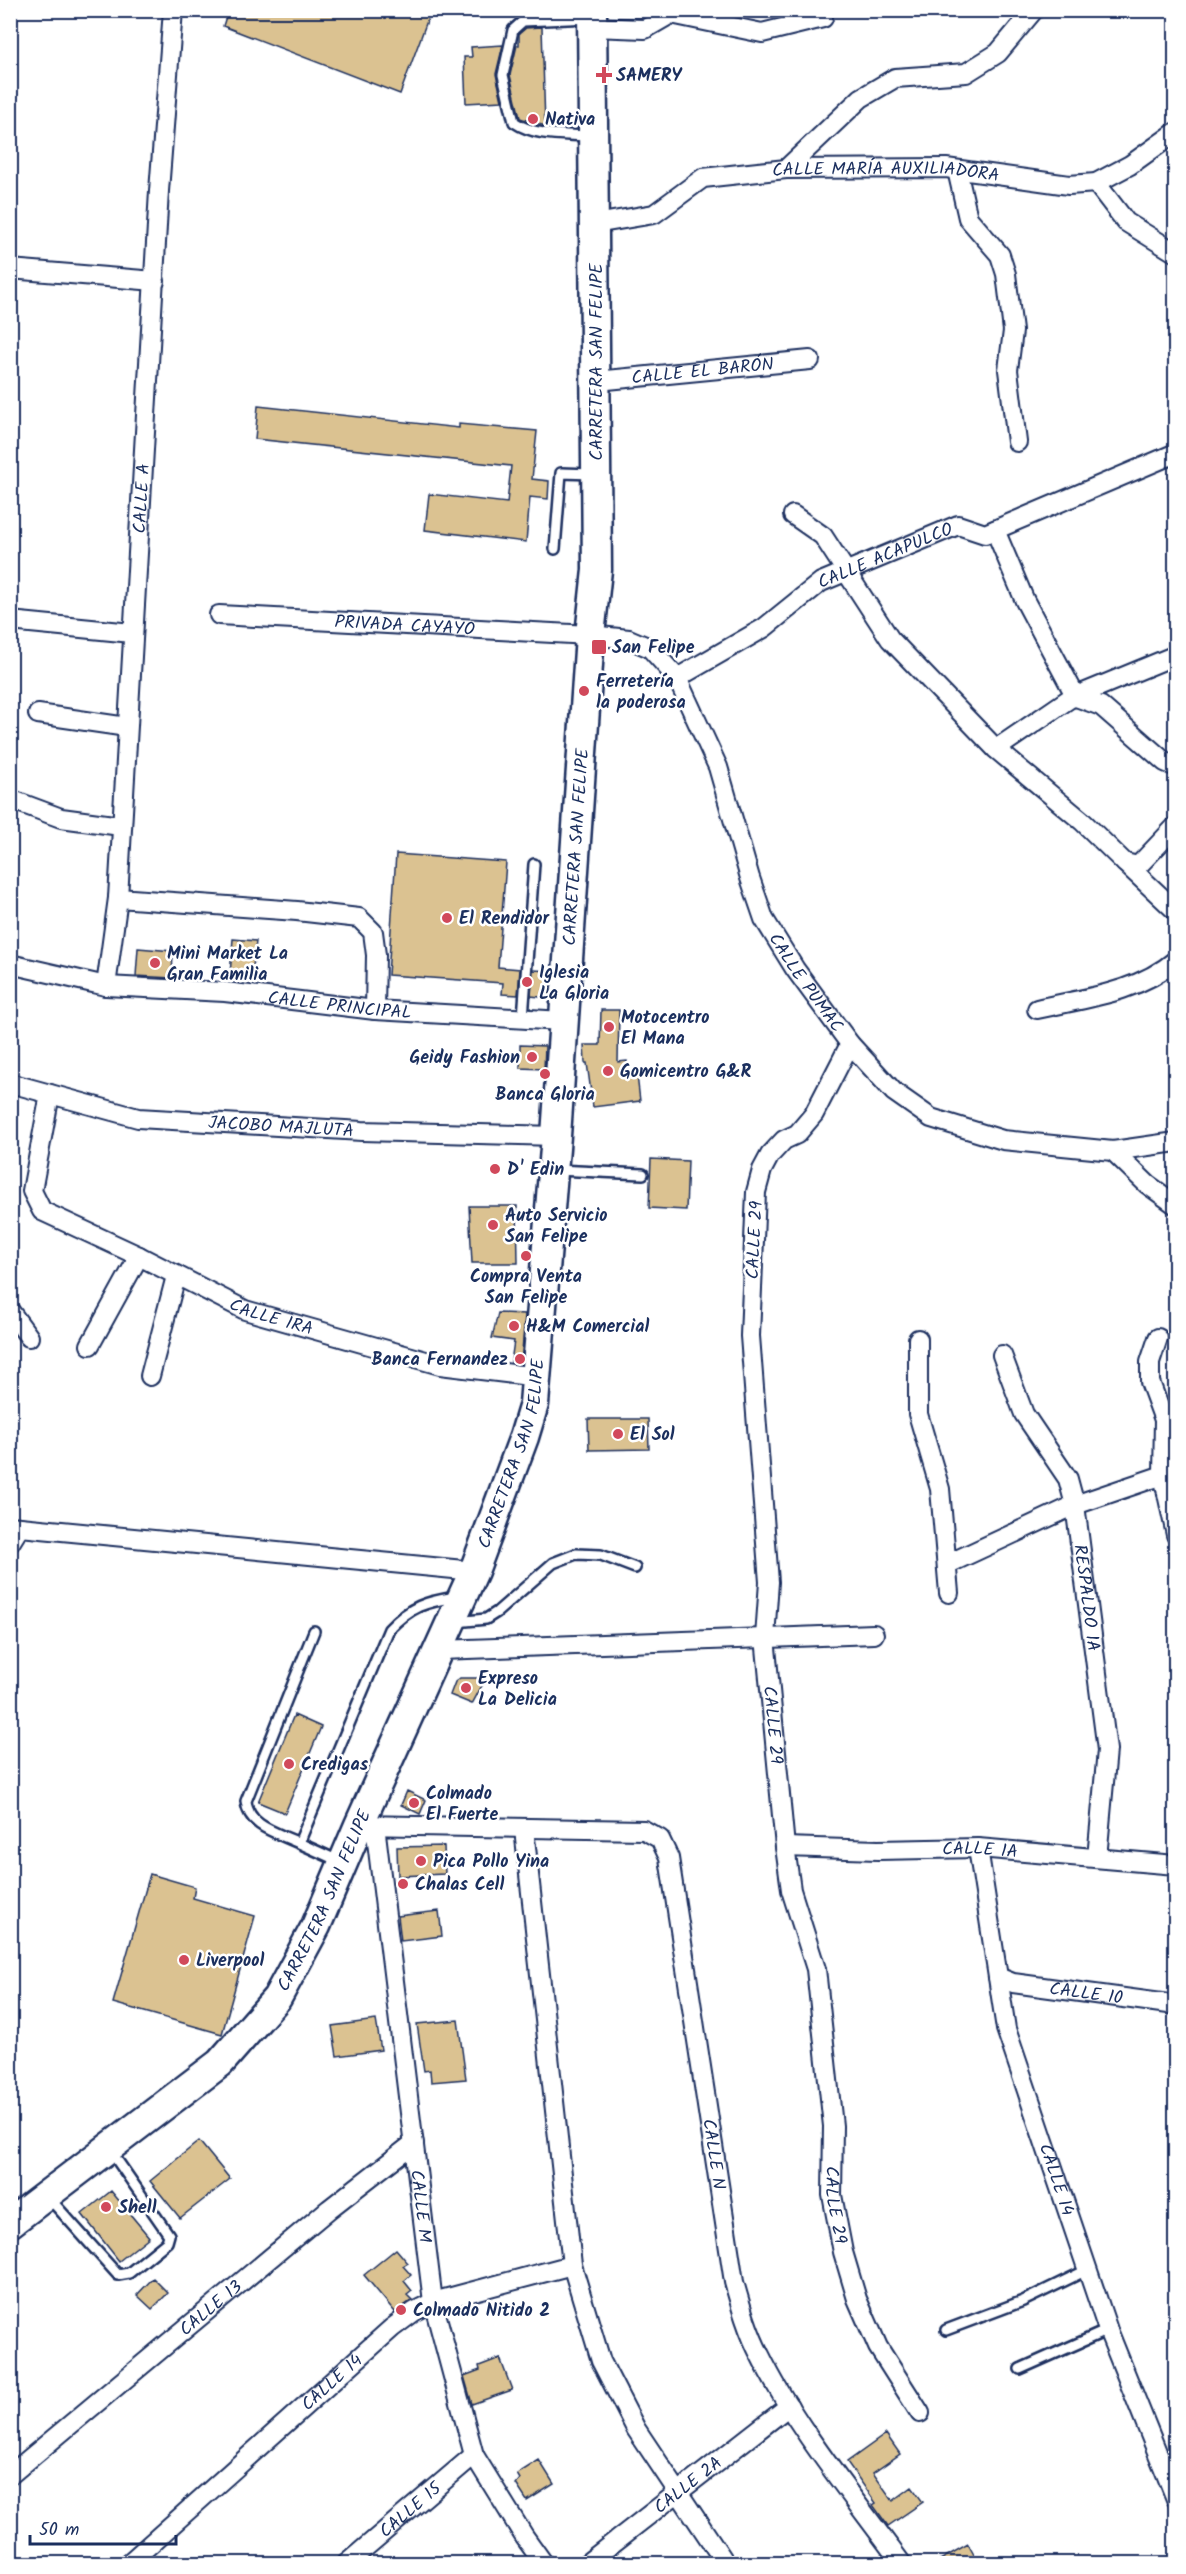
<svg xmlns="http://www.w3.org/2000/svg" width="1186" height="2574" font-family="Kalam,sans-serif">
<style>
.building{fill:#dbc291;stroke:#1b2f5e;stroke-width:1.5}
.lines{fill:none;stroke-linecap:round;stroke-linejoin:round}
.service-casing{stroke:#1b2f5e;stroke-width:14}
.minor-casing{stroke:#1b2f5e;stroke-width:22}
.primary-casing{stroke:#1b2f5e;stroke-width:33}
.service{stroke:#fff;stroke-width:9}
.minor{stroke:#fff;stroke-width:18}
.primary{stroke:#fff;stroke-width:28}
.poi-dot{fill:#d1495b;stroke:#fff;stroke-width:2}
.labels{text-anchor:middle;stroke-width:5;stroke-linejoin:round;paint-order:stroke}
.poi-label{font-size:18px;font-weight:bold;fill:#1b2f5e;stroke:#fff;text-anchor:start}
.street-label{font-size:18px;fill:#1b2f5e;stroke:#fff}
</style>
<rect width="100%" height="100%" fill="#fff"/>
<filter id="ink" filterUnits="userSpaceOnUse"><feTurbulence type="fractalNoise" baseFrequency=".0167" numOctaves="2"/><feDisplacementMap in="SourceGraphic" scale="12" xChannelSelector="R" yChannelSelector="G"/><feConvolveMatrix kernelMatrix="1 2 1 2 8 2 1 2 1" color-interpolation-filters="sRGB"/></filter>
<g filter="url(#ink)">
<path class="building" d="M 228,10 L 431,10 L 400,94 L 223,26 Z
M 542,27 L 545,126 L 520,118 L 510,75 L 517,45 L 519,45 L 519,34 L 526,28 Z
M 503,45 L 496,74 L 502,101 L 466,103 L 464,57 L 472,57 L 471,47 Z
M 258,406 L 459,428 L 459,424 L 537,431 L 532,479 L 549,481 L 548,499 L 530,497 L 526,542 L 425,530 L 429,494 L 507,503 L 511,466 L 255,439 Z
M 396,854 L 506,862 L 498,967 L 520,969 L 518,995 L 502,994 L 503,983 L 388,975 Z
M 233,939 L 256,941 L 252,976 L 230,974 Z
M 138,948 L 173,951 L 172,978 L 136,976 Z
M 533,970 L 551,971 L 549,998 L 531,996 Z
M 601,1010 L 619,1010 L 618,1062 L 627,1061 L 628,1076 L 637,1075 L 640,1101 L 593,1107 L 587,1063 L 585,1063 L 584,1045 L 600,1045 Z
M 520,1045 L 545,1046 L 544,1069 L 520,1068 Z
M 651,1159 L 688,1161 L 686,1210 L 649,1208 Z
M 469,1206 L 517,1206 L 518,1263 L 472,1263 Z
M 498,1313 L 525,1314 L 521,1364 L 511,1362 L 514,1341 L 492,1338 Z
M 588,1419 L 648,1419 L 649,1449 L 589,1450 Z
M 460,1678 L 486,1678 L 472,1704 L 450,1695 L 455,1682 Z
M 294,1715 L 321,1727 L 285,1813 L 258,1802 Z
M 407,1791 L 426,1800 L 420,1814 L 401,1805 Z
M 444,1846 L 445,1874 L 398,1876 L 397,1847 Z
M 150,1874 L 195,1887 L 193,1898 L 255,1916 L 222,2034 L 113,2003 Z
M 439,1911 L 442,1936 L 401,1941 L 398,1916 Z
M 376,2020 L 381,2050 L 337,2056 L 332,2026 Z
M 458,2020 L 466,2079 L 431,2082 L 430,2070 L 424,2071 L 417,2024 Z
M 199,2141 L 230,2179 L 180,2218 L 150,2181 Z
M 111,2191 L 149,2237 L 119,2261 L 82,2214 Z
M 396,2249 L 408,2263 L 403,2266 L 411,2275 L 404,2281 L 412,2291 L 407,2295 L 412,2300 L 395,2312 L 364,2275 Z
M 153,2278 L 168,2293 L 152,2309 L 137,2295 Z
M 500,2358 L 512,2390 L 472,2404 L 464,2376 L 480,2370 L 479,2366 Z
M 886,2434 L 900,2454 L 873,2473 L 893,2501 L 912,2487 L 923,2502 L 888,2526 L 873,2505 L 876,2503 L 847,2462 Z
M 539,2460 L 554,2484 L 527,2501 L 516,2484 L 520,2479 L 517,2474 Z
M 968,2544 L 979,2564 L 933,2564 Z"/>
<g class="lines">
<defs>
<path id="service" d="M 589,136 C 564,134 536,137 514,122 L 503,75 L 513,30 L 523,21 L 590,18
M 555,549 L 561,473 L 593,474
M 523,1018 L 534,864
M 556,1170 L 643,1174
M 456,1622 L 486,1619 L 497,1612 L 553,1563 L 576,1554 L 601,1555 L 635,1568
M 299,1843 C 278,1833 248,1827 246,1801 L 314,1631
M 341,1862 L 299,1843 L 389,1629 C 411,1606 425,1602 456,1597
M 49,2198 L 118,2275 L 129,2273 L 167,2242 L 169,2235 L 110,2150
M 946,2330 L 1023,2301 L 1087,2270
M 1020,2369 L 1108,2330"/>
<g id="minor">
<path d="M 592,27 L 645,29 L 671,14 L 762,33 L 823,18"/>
<path d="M 786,169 L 861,98 L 895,78 L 966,73 L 998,53 L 1034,10"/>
<path d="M 957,170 L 968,218 L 1000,255 L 1006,274 L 1013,331 L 1008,370 L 1017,442"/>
<path d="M 1096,183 L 1126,222 L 1176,253"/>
<path id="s1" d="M 595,224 L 654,214 L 703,178 L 786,169 L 946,168 L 1069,185 L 1096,183 L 1130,165 L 1176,132"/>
<path d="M 10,269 L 155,281"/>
<path id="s2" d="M 597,381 L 810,360"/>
<path d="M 793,515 L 823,536 L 890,639 L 996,749 L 1069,699 L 1176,655"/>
<path d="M 995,530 L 1025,601 L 1076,697 L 1101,706 L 1165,762 L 1176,767"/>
<path id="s3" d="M 219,615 L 590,635 L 629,639 L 650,648 L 677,678 L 718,767 L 750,878 L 764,919 L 795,969 L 850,1044 L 894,1092 L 931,1118 L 1003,1140 L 1113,1151 L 1176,1142"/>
<path d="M 10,621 L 132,633"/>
<path id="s4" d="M 677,678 L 764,628 L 821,582 L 958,525 L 985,534 L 1176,453"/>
<path d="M 38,714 L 127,727"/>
<path d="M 996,749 L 1082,821 L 1125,863 L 1138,866 L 1176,826"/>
<path d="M 10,799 L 61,818 L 121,826"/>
<path d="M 1125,863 L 1176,911"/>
<path d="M 118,898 L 297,911 L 359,918 L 373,932 L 376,955 L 375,1010"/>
<path id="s5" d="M 10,964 L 106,986 L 225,992 L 375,1010 L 563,1021"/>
<path id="s6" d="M 106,986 L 118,898 L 159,191 L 173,10"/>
<path d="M 1037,1009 C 1085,998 1137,993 1176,960"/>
<path id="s7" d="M 850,1044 L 814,1114 L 797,1134 L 784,1140 L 770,1155 L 762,1170 L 756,1192 L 750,1336 L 769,1582 L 765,1637 L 785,1847 L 791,1890 L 816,1969 L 833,2126 L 832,2195 L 843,2252 L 857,2299 L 878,2347 L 920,2413"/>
<path id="s8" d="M 10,1083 L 138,1118 L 362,1131 L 556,1136"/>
<path id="s9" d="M 50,1094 L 32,1191 L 42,1211 L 139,1256 L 245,1310 L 440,1365 L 537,1377"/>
<path d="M 1113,1151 L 1147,1184 L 1176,1205"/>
<path d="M 10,1311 L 29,1337"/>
<path d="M 1158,1338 L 1150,1362 L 1150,1382 L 1164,1420 L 1163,1475 L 1176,1535"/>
<path d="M 918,1339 L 918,1414 L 940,1489 L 949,1593"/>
<path d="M 90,1345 L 139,1256"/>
<path id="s10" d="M 1002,1355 L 1024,1414 L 1068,1479 L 1075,1505 L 1107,1750 L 1097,1858"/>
<path d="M 150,1376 L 176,1276"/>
<path d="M 10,1526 L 474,1571"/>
<path d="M 10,1543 L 20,1527"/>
<path d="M 948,1564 L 1075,1505 L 1163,1475"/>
<path d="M 440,1650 L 874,1634"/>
<path id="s11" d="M 359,1825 L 644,1830 L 660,1839 L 669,1858 L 734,2282 C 741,2307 748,2332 760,2355 C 795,2427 855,2499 902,2564"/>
<path id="s12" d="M 375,1825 L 433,2302 L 474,2455 L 524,2536 L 544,2564"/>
<path d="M 524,1829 L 572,2265 L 601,2361 L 636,2429 L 726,2564"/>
<path id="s13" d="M 785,1847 L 878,1850 L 978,1848 L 1176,1865"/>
<path id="s14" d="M 978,1848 L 1006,2029 L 1108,2330 L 1176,2499"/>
<path id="s15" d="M 998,1977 L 1013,1983 L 1176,2005"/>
<path id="s16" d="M 10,2475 L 329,2209 L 414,2143"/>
<path id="s17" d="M 128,2564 L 392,2328 L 415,2311 L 433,2302 L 572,2265"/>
<path id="s18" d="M 346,2564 L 474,2455"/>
<path id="s19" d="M 586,2564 L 789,2406"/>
</g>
<g id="primary">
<path id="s20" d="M 10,2223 L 220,2063 L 277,1998 L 316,1926 L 359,1825 L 474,1571 L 524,1437 L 534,1404 L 556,1136 L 590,635 L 597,570 L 592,10"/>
</g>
</defs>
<use href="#service" class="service-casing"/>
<use href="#minor" class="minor-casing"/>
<use href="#primary" class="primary-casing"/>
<use href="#service" class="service"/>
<use href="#minor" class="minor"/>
<use href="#primary" class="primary"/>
</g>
</g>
<g class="poi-dot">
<path d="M601 66h6v6h6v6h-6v6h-6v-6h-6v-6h6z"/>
<circle cx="533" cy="119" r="6"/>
<rect x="591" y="639" width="16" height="16" rx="3"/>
<circle cx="584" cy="691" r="6"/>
<circle cx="447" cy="918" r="6"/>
<circle cx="155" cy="963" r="6"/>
<circle cx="527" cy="982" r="6"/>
<circle cx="609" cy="1027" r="6"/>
<circle cx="532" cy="1057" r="6"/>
<circle cx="608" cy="1071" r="6"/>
<circle cx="545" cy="1074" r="6"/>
<circle cx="495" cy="1169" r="6"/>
<circle cx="493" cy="1225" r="6"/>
<circle cx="526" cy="1256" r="6"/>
<circle cx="514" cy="1326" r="6"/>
<circle cx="520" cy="1359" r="6"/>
<circle cx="618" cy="1434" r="6"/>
<circle cx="466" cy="1688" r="6"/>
<circle cx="289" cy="1764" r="6"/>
<circle cx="414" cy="1803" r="6"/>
<circle cx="421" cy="1861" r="6"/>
<circle cx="403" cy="1884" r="6"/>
<circle cx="184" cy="1960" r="6"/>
<circle cx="106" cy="2207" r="6"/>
<circle cx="401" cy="2310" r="6"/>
</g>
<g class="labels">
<g class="poi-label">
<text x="616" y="81">SAMERY</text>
<text x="545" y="125">Nativa</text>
<text x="612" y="653">San Felipe</text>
<text x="596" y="687">Ferretería<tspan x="596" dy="21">la poderosa</tspan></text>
<text x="459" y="924">El Rendidor</text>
<text x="167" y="959">Mini Market La<tspan x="167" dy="21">Gran Familia</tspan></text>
<text x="539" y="978">Iglesia<tspan x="539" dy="21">La Gloria</tspan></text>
<text x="621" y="1023">Motocentro<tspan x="621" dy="21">El Mana</tspan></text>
<text x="520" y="1063" text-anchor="end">Geidy Fashion</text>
<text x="620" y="1077">Gomicentro G&amp;R</text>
<text x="545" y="1100" text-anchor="middle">Banca Gloria</text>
<text x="507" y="1175">D' Edin</text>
<text x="505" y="1221">Auto Servicio<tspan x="505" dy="21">San Felipe</tspan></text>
<text x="526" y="1282" text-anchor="middle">Compra Venta<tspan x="526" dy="21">San Felipe</tspan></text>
<text x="526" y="1332">H&amp;M Comercial</text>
<text x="508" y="1365" text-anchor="end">Banca Fernandez</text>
<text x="630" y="1440">El Sol</text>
<text x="478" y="1684">Expreso<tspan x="478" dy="21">La Delicia</tspan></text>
<text x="301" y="1770">Credigas</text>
<text x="426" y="1799">Colmado<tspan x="426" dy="21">El Fuerte</tspan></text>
<text x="433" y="1867">Pica Pollo Yina</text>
<text x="415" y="1890">Chalas Cell</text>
<text x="196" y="1966">Liverpool</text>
<text x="118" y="2213">Shell</text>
<text x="413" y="2316">Colmado Nitido 2</text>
</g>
<g class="street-label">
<text dy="6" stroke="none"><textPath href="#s1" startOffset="304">CALLE MARÍA AUXILIADORA</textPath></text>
<text transform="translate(596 362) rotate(-90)" y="6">CARRETERA SAN FELIPE</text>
<text dy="6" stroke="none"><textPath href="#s2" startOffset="106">CALLE EL BARÓN</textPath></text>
<text dy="6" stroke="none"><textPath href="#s6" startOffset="489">CALLE A</textPath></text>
<text dy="6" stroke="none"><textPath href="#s4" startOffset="243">CALLE ACAPULCO</textPath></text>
<text dy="6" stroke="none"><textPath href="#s3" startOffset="186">PRIVADA CAYAYO</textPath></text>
<text dy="6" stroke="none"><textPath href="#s20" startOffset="1557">CARRETERA SAN FELIPE</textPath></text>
<text dy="6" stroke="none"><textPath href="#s3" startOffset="807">CALLE PUMAC</textPath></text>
<text dy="6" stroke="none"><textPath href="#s5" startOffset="333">CALLE PRINCIPAL</textPath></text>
<text dy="6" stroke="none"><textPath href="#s8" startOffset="276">JACOBO MAJLUTA</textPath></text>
<text transform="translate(754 1240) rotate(-87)" y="6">CALLE 29</text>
<text dy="6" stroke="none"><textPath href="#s9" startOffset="374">CALLE 1RA</textPath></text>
<text dy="6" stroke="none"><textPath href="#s20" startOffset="945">CARRETERA SAN FELIPE</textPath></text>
<text dy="6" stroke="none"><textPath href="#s10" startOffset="262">RESPALDO 1A</textPath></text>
<text dy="6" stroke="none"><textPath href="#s7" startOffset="714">CALLE 29</textPath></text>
<text dy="6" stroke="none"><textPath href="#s13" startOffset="195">CALLE 1A</textPath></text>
<text dy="6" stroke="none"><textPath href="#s20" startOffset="459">CARRETERA SAN FELIPE</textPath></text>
<text dy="6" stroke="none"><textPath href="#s15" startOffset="90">CALLE 10</textPath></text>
<text dy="6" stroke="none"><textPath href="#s11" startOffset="624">CALLE N</textPath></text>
<text dy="6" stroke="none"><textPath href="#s14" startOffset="342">CALLE 14</textPath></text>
<text dy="6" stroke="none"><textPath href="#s7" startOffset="1200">CALLE 29</textPath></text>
<text dy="6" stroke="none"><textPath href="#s12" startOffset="384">CALLE M</textPath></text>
<text dy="6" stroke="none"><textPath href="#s16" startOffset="261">CALLE 13</textPath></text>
<text dy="6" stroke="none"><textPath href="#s17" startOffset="273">CALLE 14</textPath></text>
<text dy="6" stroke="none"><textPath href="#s19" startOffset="129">CALLE 2A</textPath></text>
<text dy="6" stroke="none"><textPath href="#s18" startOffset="84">CALLE 15</textPath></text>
</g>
</g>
<rect width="1186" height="2574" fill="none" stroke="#fff" stroke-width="36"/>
<rect x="18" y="18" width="1150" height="2538" fill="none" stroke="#1b2f5e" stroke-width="2" filter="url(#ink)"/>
<path d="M30 2535v9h146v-9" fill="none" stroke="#1b2f5e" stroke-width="3"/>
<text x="39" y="2535" font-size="18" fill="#1b2f5e" stroke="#ffffff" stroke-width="4.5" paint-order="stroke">50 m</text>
</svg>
